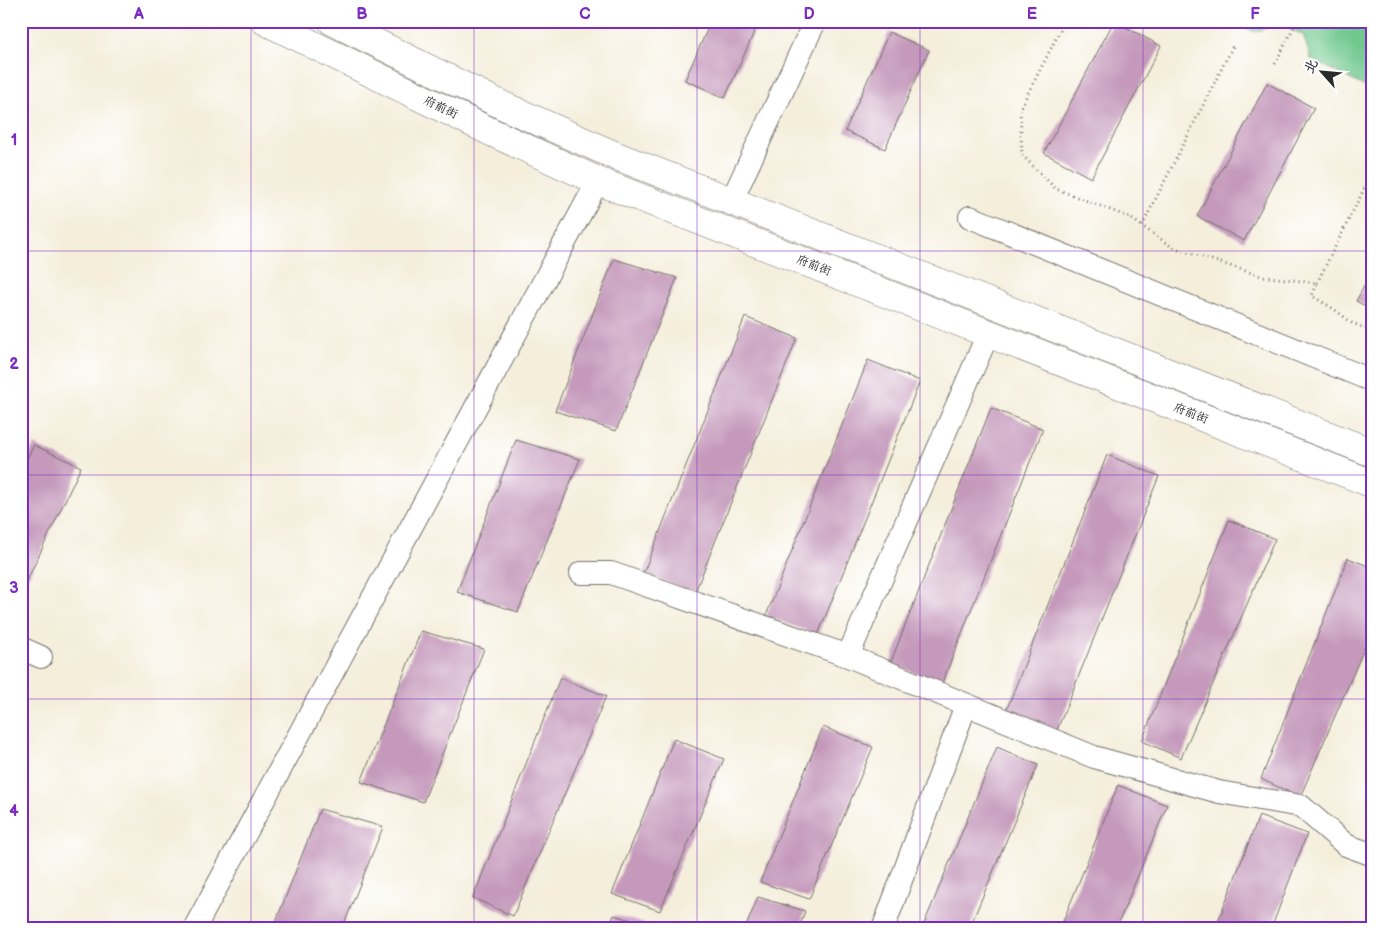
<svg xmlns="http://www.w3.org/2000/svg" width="1394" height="950" font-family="'Balsamiq Sans','LXGW WenKai TC',sans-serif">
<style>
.green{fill:#6fc88e;stroke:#4d7a5c}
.building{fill:#c599bb}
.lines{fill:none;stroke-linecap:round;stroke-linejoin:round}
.street-casing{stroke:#716f69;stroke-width:24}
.secondary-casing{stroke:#716f69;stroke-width:29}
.path{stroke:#716f69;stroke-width:3;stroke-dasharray:1 4;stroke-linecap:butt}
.street{stroke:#fff;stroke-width:22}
.secondary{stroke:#fff;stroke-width:28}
.grid{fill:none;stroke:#7b2cbf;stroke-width:1;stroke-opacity:0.55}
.labels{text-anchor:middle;stroke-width:4;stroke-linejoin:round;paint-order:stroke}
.street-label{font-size:12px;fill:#2b2b2b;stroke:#fff}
.neatline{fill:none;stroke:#7b2cbf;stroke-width:2}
.grid-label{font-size:16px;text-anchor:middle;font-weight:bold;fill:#7b2cbf}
</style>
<rect width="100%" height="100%" fill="#fff"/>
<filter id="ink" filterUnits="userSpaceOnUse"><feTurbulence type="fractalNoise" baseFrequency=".02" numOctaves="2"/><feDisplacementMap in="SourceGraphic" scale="10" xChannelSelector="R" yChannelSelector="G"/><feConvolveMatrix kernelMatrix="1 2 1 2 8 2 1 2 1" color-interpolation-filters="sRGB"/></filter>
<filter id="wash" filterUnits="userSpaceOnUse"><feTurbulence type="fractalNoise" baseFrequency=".0096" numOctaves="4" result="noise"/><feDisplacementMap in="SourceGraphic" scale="20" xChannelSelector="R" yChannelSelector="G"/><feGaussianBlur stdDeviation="1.12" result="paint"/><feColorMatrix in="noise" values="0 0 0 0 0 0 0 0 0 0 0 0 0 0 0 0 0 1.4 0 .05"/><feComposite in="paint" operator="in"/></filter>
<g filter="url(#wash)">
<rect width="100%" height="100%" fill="#f4eedb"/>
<path class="green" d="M 1233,21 L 1373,21 L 1373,91 L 1311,59 L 1303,35 L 1281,24 L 1254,32 Z"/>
<g id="blocks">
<path class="building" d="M 711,21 L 759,21 L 725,98 L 685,80 Z
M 1114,21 L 1161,46 L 1091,178 L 1044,153 Z
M 889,32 L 929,50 L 885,149 L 845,131 Z
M 1267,83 L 1314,108 L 1244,241 L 1197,216 Z
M 614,259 L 677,278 L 616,431 L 555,411 Z
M 1373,270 L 1373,310 L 1356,301 Z
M 745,317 L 797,338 L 695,592 L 643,574 Z
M 868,360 L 920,381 L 818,635 L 766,616 Z
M 991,408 L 1043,429 L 942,683 L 890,664 Z
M 516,440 L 580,459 L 518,612 L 457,592 Z
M 34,445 L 81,467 L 21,593 L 21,470 Z
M 1107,455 L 1159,476 L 1057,730 L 1006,711 Z
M 1229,520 L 1275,539 L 1181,758 L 1142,741 Z
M 1348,558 L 1373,568 L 1373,628 L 1300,797 L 1261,779 Z
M 421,631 L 484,649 L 423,802 L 361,782 Z
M 560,678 L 606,696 L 513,916 L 473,898 Z
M 823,727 L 873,747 L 809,899 L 760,882 Z
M 674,739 L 724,759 L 660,911 L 612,894 Z
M 997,747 L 1038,765 L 969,929 L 922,929 Z
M 1118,785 L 1167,805 L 1116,929 L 1060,929 Z
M 320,809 L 383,827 L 342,929 L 273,929 Z
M 1259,816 L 1307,834 L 1271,929 L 1215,929 Z
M 758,897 L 805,911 L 799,929 L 745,929 Z
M 614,915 L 659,928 L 659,929 L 608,929 Z"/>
</g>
</g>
<g filter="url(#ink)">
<use href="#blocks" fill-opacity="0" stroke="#716f69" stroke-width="1"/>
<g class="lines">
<defs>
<path id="street" d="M 731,202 L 815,21
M 970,217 L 1373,381
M 581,573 L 611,573 L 848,656 L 988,334
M 21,648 L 41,657
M 848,656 L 1094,757 L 1219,792 L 1301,806 L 1346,845 L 1373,855
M 194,929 L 598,181
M 883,929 L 966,705"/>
<path id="secondary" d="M 265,21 L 491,132 L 598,181 L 1373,484
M 332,21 L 504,106 L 614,155 L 1373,453"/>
</defs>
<use href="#street" class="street-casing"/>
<use href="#secondary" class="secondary-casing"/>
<path class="path" d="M 1065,21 L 1020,109 L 1022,155 L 1056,189 L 1129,217 L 1172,247 L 1261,276 L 1317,283 L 1312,296 L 1334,309 L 1352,323 L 1373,331
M 1275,64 L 1297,21
M 1142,226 L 1234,44
M 1317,283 L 1373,171"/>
<use href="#street" class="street"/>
<use href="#secondary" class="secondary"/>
</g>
</g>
<path class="grid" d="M 251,21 L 251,929M 474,21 L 474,929M 697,21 L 697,929M 920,21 L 920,929M 1143,21 L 1143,929M 21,251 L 1373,251M 21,475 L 1373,475M 21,699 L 1373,699"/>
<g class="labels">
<g class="street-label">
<text transform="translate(441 107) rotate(26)" y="4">府前街</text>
<text transform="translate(814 265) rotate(21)" y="4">府前街</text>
<text transform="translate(1191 413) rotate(21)" y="4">府前街</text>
</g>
</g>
<rect width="1394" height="950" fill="none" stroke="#fff" stroke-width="55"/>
<g transform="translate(1322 72) rotate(297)" stroke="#ffffff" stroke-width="4" paint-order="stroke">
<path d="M0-4L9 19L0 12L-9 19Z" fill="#2b2b2b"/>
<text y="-8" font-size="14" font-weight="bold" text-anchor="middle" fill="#2b2b2b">北</text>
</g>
<rect x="28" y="28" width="1338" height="894" class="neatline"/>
<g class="grid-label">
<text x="139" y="19">A</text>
<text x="362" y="19">B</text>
<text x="585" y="19">C</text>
<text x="809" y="19">D</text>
<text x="1032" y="19">E</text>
<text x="1255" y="19">F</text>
<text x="14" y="145">1</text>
<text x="14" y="369">2</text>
<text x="14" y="593">3</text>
<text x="14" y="816">4</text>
</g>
</svg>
